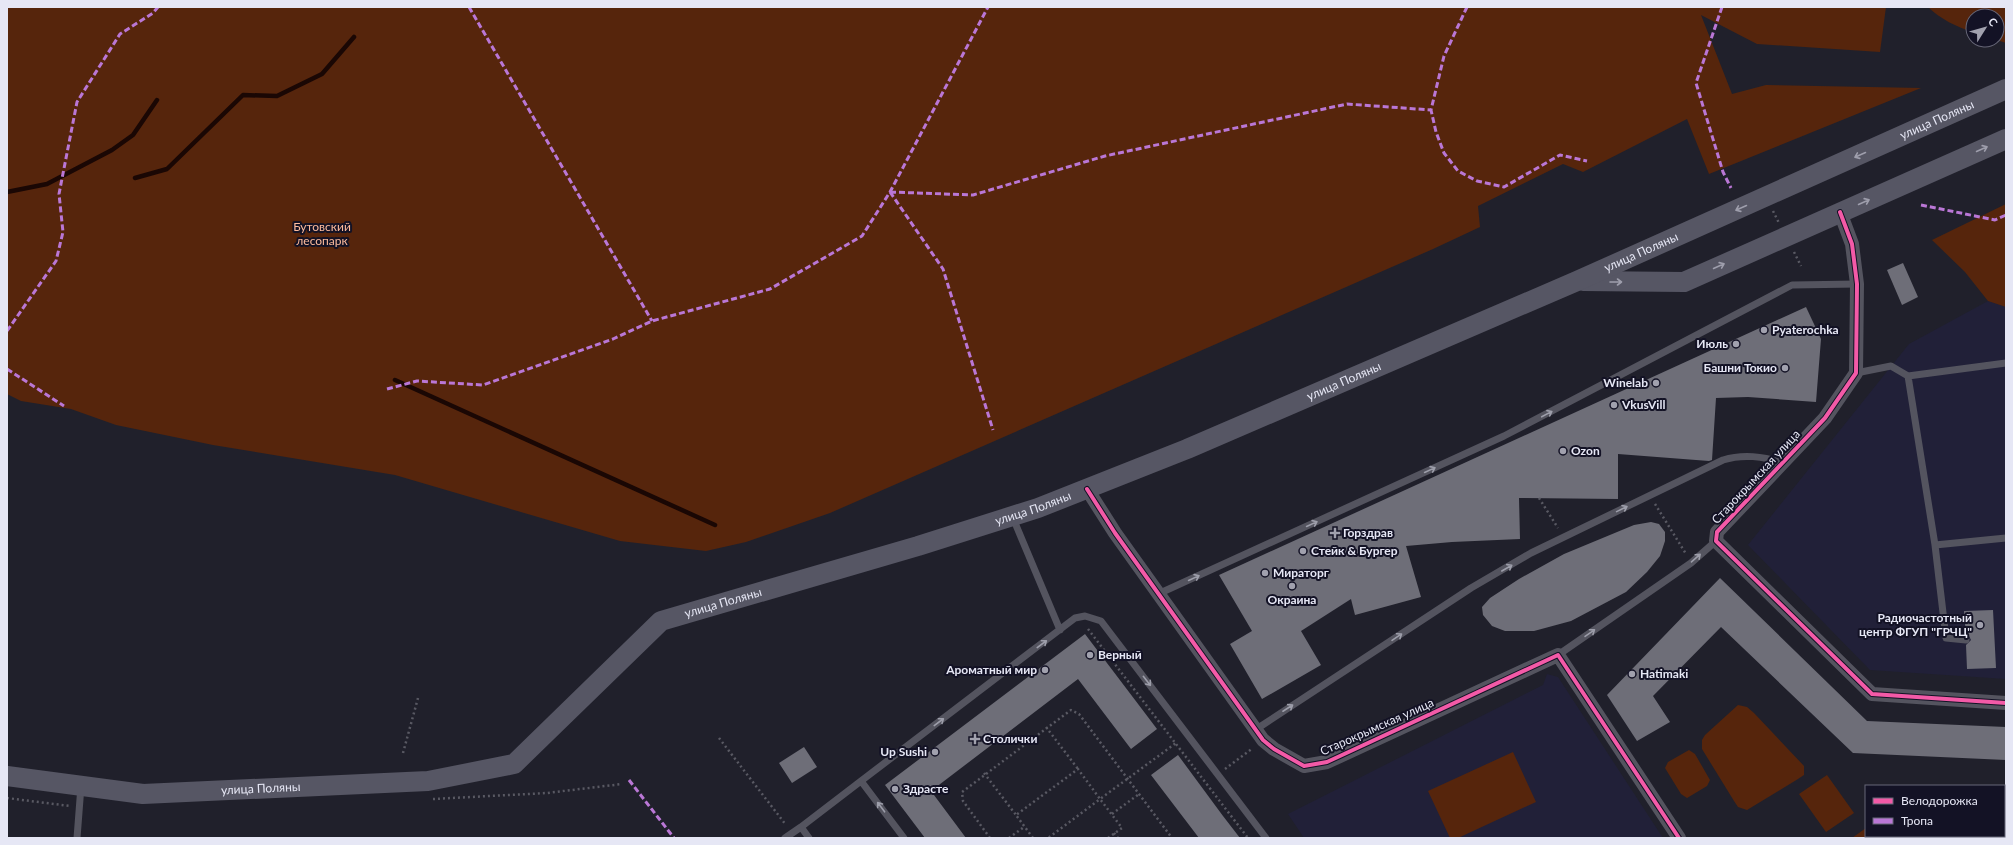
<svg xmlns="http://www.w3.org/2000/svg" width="2013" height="845" font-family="Lato,sans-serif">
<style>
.built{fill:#212038}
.green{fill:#56250c}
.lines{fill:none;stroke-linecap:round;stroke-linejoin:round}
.stream{stroke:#1a0704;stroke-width:4.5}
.building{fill:#6e6e78}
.path{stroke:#595963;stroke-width:2.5;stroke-dasharray:2 3;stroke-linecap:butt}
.lane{stroke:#54545f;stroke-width:7}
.street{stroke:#54545f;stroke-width:14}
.secondary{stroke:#565664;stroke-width:20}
.quiet{stroke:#ba77d6;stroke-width:3;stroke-dasharray:6 3;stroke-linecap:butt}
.cycleway-casing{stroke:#131225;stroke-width:6}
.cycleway{stroke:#f35aa7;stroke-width:4}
.oneway{stroke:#9e9eac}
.oneway2{stroke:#9d9eaa}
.poi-dot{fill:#a1a1ae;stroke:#131225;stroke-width:1.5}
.labels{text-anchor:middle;stroke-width:4;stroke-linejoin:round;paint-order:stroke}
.street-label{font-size:12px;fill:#e6e7f5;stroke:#131225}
.park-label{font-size:12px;fill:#fdbb9c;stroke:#131225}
.poi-label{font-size:12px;font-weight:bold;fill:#e6e7f5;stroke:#131225;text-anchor:start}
</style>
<rect width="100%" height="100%" fill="#20202b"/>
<path class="built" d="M 1988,301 L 2006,307 L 2006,679 L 1870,670 L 1748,545 L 1909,344 Z
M 1547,674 L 1558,677 L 1663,838 L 1304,838 L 1288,814 L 1543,685 Z"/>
<path class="green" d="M 7,7 L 1886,7 L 1880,52 L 1757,44 L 1701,15 L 1732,94 L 1766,85 L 1921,88 L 1709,174 L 1687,119 L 1583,172 L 1563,164 L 1478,206 L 1480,227 L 1433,249 L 830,513 L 746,542 L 706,551 L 620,541 L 395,475 L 213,445 L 116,425 L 71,409 L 21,401 L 7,394 Z
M 1928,7 L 2006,7 L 2006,43 L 1997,40 L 1997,16 L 1973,16 L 1973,32 C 1957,27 1940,19 1928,7 Z
M 2006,204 L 2006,307 L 1988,301 L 1965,272 L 1932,240 Z
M 1738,705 L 1747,707 L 1754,713 L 1804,766 L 1804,775 L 1798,779 L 1747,810 L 1738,807 L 1734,801 L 1702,749 L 1702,740 L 1705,735 Z
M 1689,750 L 1695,754 L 1710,780 L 1707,786 L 1687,798 L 1681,794 L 1665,768 L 1668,762 Z
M 1513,752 L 1536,802 L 1458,838 L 1450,838 L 1428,791 Z
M 1827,775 L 1854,813 L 1826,832 L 1799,794 Z
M 1866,828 L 1866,836 L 1916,836 L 1917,838 L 1852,838 Z"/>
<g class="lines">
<path class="stream" d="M 135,178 L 167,169 L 243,95 L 277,96 L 322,74 L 354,37
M 7,192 L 47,184 L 112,150 L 133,135 L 157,100
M 395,380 L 715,525"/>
</g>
<path class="building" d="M 1903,263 L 1918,297 L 1902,305 L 1887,270 Z
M 1806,307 L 1821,339 L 1816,402 L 1748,397 L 1716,398 L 1712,460 L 1709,461 L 1618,454 L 1618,499 L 1519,498 L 1520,539 L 1452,542 L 1406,546 L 1421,597 L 1355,615 L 1351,599 L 1301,631 L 1321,665 L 1262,699 L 1230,644 L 1252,631 L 1219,575 Z
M 1651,522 L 1659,524 L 1665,532 L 1665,541 L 1660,556 L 1647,572 L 1626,592 L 1571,621 L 1534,631 L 1505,631 L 1492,626 L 1483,615 L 1482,607 L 1490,598 L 1519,579 L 1564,554 L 1634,525 Z
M 1720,578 L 1867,721 L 2006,727 L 2006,760 L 1853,753 L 1721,627 L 1653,696 L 1670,722 L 1637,741 L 1607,695 Z
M 1993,610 L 1996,668 L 1967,669 L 1966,645 L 1971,640 L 1969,636 L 1966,635 L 1964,611 Z
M 1085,634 L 1157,729 L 1131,749 L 1078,679 L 931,791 L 966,838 L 925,838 L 885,785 Z
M 804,747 L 817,767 L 792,783 L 779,763 Z
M 1178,755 L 1223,816 L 1240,838 L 1199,838 L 1151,775 Z"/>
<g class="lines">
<path class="path" d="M 1773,211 L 1779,223
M 1794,252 L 1801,266
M 1539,498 L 1558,528
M 1655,504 L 1686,554
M 1088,629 L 1248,838
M 1046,727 L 1078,769
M 719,738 L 786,825
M 403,753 L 418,698
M 1225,769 L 1253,748
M 984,773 L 1016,815
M 7,798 L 70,806
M 433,799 L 547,793 L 622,784
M 1112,814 L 1139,794
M 1114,833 L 1118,838
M 990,838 L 963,801 L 962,792 L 1071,710 L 1079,714 L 1172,838
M 1009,838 L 1024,827
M 1033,838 L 1016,815 L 1078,769 L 1100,799 L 1048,838
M 1108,838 L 1122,828 L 1100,799 L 1176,743"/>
<path class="lane" d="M 1856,373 L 1891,366 L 1908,376 L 1935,545
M 1908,376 L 2006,363
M 1013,518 L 1060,630
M 1158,594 L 1504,436 L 1792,285 L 1857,284
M 1966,640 L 1946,638 L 1935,545 L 2006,538
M 1558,655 L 1691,563 L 1716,541
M 1255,730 L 1471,588 L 1531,553 L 1723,460 C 1742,454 1764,456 1782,463
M 801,827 L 861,781
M 77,838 L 81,786
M 785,838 L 801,827 L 809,838
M 904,838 L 861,781 L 1075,618 L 1085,616 L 1101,621 L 1266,838"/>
<path class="street" d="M 1840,212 L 1852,244 L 1857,284 L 1856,373 L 1825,418 L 1717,532 L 1716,541 L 1872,694 L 2006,703
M 1087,489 L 1115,533 L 1263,740 L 1274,749 L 1304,766 L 1327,762 L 1558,655 L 1679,838"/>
<g class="secondary">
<path d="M 1583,281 L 1684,282 L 2006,139"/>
<path id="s1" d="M 7,776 L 143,794 L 428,781 L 514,764 L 661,621 L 918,546 L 1038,508 L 1187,449 L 1577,281 L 2006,89"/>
</g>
<path class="quiet" d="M 469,7 L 652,321
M 1467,7 L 1444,56 L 1431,110 L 1436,132 L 1444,153 L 1458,171 L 1477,181 L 1504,187 L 1560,155 L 1587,161
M 1722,7 L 1696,83 L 1723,172 L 1731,188
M 890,192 L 973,195 L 1105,156 L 1347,104 L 1431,110
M 890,192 L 943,269 L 993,430
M 1921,205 L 1995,220 L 2006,215
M 7,331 L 56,261 L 63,232 L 59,194 L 77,102 L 120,34 L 153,13 L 158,7
M 7,369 L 64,406
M 387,389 L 417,381 L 483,385 L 613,339 L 652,321 L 770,289 L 862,236 L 890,192 L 988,7
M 629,780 L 674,838"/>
<defs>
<path id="cycleway" d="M 1840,212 L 1852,244 L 1857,284 L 1856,373 L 1825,418 L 1717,532 L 1716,541 L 1872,694 L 2006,703
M 1087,489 L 1115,533 L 1263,740 L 1274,749 L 1304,766 L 1327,762 L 1558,655 L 1679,838"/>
</defs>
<use href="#cycleway" class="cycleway-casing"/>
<use href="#cycleway" class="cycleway"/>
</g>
<defs><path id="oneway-shaft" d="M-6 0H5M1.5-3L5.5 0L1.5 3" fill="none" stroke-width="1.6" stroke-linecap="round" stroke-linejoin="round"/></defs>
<g class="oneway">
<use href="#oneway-shaft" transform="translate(1982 149) rotate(-24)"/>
<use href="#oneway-shaft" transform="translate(1860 155) rotate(156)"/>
<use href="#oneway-shaft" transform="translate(1864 202) rotate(-24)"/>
<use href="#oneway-shaft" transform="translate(1741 208) rotate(156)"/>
<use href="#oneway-shaft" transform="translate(1719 266) rotate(-24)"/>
<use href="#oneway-shaft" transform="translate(1616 282)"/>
</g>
<g class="oneway2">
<use href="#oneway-shaft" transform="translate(1547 414) rotate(-28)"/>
<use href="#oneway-shaft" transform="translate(1430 470) rotate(-25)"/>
<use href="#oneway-shaft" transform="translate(1622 509) rotate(-26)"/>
<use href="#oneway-shaft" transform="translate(1312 524) rotate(-25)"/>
<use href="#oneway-shaft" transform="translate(1696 558) rotate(-41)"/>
<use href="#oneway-shaft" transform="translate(1507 568) rotate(-30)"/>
<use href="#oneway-shaft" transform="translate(1194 578) rotate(-25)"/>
<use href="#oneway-shaft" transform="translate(1590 633) rotate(-35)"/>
<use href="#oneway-shaft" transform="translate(1397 637) rotate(-34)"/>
<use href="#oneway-shaft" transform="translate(1042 644) rotate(-37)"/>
<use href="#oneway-shaft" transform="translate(1147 681) rotate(52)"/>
<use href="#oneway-shaft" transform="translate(1288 708) rotate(-33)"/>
<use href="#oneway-shaft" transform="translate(939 722) rotate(-37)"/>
<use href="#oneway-shaft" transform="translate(881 807) rotate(-127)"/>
</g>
<g class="poi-dot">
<circle cx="1764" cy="330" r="4"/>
<circle cx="1736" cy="344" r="4"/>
<circle cx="1785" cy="368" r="4"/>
<circle cx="1656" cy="383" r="4"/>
<circle cx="1614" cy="405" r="4"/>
<circle cx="1563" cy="451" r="4"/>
<path d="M1333 527h4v4h4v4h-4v4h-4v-4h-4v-4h4z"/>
<circle cx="1303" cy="551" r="4"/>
<circle cx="1265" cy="573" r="4"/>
<circle cx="1292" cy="586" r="4"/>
<circle cx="1980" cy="625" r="4"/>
<circle cx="1090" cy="655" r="4"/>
<circle cx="1045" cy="670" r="4"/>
<circle cx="1632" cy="674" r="4"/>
<path d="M973 733h4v4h4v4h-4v4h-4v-4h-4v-4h4z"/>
<circle cx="935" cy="752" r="4"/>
<circle cx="895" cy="789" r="4"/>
</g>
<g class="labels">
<g class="street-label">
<text dy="4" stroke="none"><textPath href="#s1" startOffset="2088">улица Поляны</textPath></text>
<text dy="4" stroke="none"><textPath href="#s1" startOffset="1764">улица Поляны</textPath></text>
<text dy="4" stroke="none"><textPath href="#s1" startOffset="1440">улица Поляны</textPath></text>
<text transform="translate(1756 477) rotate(-47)" y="4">Старокрымская улица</text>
<text dy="4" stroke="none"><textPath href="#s1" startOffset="1104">улица Поляны</textPath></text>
<text dy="4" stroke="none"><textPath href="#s1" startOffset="780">улица Поляны</textPath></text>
<text transform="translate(1377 727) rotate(-24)" y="4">Старокрымская улица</text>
<text dy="4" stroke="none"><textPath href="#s1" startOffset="255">улица Поляны</textPath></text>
</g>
<g class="park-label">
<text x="322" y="231">Бутовский<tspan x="322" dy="14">лесопарк</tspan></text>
</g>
<g class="poi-label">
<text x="1772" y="334">Pyaterochka</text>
<text x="1728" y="348" text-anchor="end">Июль</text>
<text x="1777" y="372" text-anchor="end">Башни Токио</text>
<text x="1648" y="387" text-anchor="end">Winelab</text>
<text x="1622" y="409">VkusVill</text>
<text x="1571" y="455">Ozon</text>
<text x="1343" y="537">Горздрав</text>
<text x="1311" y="555">Стейк &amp; Бургер</text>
<text x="1273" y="577">Мираторг</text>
<text x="1292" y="604" text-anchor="middle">Окраина</text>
<text x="1972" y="622" text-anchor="end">Радиочастотный<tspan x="1972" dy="14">центр ФГУП "ГРЧЦ"</tspan></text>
<text x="1098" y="659">Верный</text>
<text x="1037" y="674" text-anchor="end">Ароматный мир</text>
<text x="1640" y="678">Hatimaki</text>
<text x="983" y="743">Столички</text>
<text x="927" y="756" text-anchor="end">Up Sushi</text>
<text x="903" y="793">Здрасте</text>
</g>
</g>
<rect width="2013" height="845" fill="none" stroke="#e6e7f5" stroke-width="16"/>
<rect x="1865" y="785" width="140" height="52" fill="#131225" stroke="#676778"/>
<rect x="1873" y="798" width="20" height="6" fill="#f35aa7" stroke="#676778"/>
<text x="1901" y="805" font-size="12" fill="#e6e7f5">Велодорожка</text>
<rect x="1873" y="818" width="20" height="6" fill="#ba77d6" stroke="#676778"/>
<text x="1901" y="825" font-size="12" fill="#e6e7f5">Тропа</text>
<g transform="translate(1985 28) rotate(53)"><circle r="19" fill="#131225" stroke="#676778"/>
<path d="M0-3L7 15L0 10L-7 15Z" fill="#a1a1ae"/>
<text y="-6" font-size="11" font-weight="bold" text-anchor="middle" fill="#e6e7f5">С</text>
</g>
</svg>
